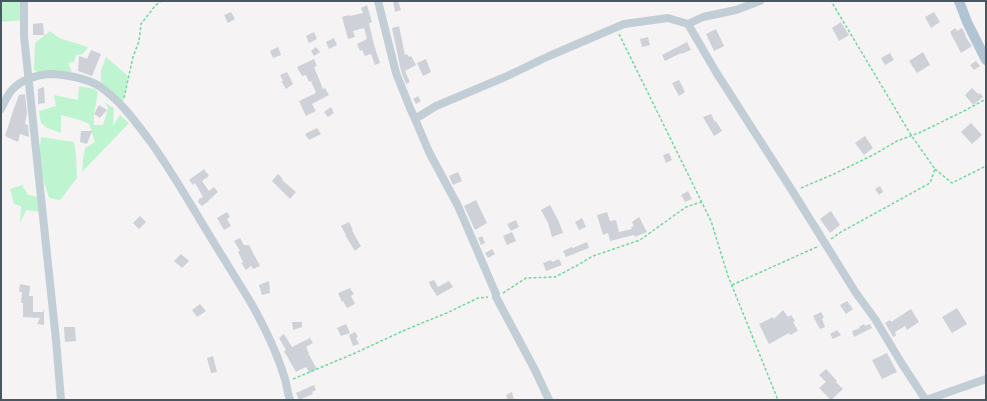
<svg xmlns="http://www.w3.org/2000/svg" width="987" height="401" font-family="Figtree,sans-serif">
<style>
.green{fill:#bef5d0}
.building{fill:#ced2d8}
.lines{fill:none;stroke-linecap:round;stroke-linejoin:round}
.path{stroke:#71d8a0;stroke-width:1.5;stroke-dasharray:3 2;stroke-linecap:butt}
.minor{stroke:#c2ced5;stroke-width:8}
.major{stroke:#b0c4d4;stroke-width:10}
</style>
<rect width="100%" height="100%" fill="#f5f3f3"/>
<path class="green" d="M 1,1 L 22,1 L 24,20 L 1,22 Z
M 50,31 L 59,38 L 88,47 L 83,54 L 76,55 L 74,62 L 68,63 L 72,72 L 66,76 L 42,75 L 34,70 L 35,43 Z
M 106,57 L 128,76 L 122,107 L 101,82 L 101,70 Z
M 79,86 L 95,89 L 98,92 L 94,114 L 94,125 L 103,125 L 106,116 L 108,107 L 104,102 L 114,108 L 113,126 L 120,115 L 129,123 L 82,172 L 83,160 L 85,148 L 95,142 L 89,124 L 80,120 L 61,115 L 61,133 L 47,128 L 41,123 L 39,111 L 56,106 L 54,95 L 78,100 Z
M 41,137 L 74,142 L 76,156 L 77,178 L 60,200 L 49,198 L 38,163 Z
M 22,185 L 28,195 L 38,197 L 43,212 L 26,210 L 20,223 L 21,206 L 14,204 L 10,189 Z"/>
<path class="building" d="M 393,1 L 398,1 L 401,10 L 395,12 Z
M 367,5 L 372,22 L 369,23 L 374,45 L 380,63 L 375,65 L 371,54 L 365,56 L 362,50 L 360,51 L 357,44 L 367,39 L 364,28 L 353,31 L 355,37 L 348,39 L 342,17 L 349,15 L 350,16 L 363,13 L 361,8 Z
M 231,12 L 235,19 L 228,23 L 224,15 Z
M 934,12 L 940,22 L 931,28 L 925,17 Z
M 841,22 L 849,35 L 839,41 L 832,28 Z
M 43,23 L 44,35 L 33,35 L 33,24 Z
M 399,26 L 405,55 L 407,54 L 409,57 L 411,56 L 416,65 L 405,71 L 410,82 L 406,84 L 401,71 L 392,28 Z
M 955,28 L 957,31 L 962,28 L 966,35 L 965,36 L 972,46 L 961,53 L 950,32 Z
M 716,29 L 724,46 L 714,51 L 706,34 Z
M 314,32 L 317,39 L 309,43 L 306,36 Z
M 648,37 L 650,45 L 642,47 L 640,39 Z
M 334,38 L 337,45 L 329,49 L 326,42 Z
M 687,42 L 691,50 L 681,54 L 681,53 L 665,61 L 662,55 Z
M 278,47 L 281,55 L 273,58 L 270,51 Z
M 316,47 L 320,52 L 314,56 L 311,51 Z
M 91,50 L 101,54 L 92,76 L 78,71 L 79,56 L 87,59 Z
M 923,52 L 930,65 L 917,73 L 909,61 Z
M 890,53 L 894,60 L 885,65 L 881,58 Z
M 314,59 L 317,66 L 314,67 L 323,89 L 325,88 L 329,95 L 312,104 L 316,111 L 306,116 L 299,101 L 316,93 L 311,81 L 309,82 L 306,75 L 302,76 L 297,67 Z
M 426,59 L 431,72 L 423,76 L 417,63 Z
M 976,61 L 980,66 L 974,70 L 970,65 Z
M 287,72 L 293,84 L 286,89 L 281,81 L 283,81 L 280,75 Z
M 679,80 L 685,92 L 679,96 L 672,83 Z
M 44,87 L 45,103 L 38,104 L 38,89 Z
M 972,88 L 978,94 L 980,93 L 983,97 L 973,105 L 965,95 Z
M 25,94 L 27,113 L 25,124 L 28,125 L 29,137 L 20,134 L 18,142 L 5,136 L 13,111 L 19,95 Z
M 418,96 L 421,101 L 416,104 L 413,99 Z
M 99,105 L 107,110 L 100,118 L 94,114 Z
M 331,107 L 334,113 L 328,117 L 324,112 Z
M 711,114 L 715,122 L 716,121 L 722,131 L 714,136 L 703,117 Z
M 971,123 L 982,135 L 972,144 L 961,132 Z
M 317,128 L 321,134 L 309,140 L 305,134 Z
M 81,131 L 92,131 L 87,144 L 80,142 Z
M 865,136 L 873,148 L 864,155 L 855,143 Z
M 669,153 L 672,160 L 666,163 L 663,155 Z
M 204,169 L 209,176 L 202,181 L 209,191 L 214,187 L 218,192 L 208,201 L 209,201 L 202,206 L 198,202 L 199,199 L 203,197 L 195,183 L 193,185 L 189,180 Z
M 458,172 L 462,181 L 453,185 L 449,176 Z
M 278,174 L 283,179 L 282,180 L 296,192 L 290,199 L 272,181 Z
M 880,186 L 883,192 L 879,195 L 875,189 Z
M 688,191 L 692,199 L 685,202 L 681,195 Z
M 476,200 L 487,223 L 475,230 L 464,206 Z
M 550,205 L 559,222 L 563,233 L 552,237 L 548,223 L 541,210 Z
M 831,211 L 840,225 L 830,233 L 820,219 Z
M 227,212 L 230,217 L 227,219 L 231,226 L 224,230 L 217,218 Z
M 607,212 L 610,221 L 616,220 L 619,232 L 632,229 L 631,227 L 634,226 L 632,222 L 639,217 L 647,232 L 635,237 L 634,235 L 610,241 L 608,233 L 603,235 L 597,215 Z
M 140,216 L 146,222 L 139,229 L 133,223 Z
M 582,218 L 586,227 L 579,230 L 575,222 Z
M 516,220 L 519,227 L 511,231 L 507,224 Z
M 349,222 L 353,230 L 352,230 L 355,236 L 361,246 L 355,251 L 345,235 L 346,235 L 341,226 Z
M 512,232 L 516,241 L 507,245 L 503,236 Z
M 482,236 L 485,243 L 481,245 L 478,238 Z
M 240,238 L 244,245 L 249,245 L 260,266 L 253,269 L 251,266 L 246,270 L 241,263 L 243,262 L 238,252 L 240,251 L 234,241 Z
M 587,242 L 589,248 L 566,257 L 563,251 L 572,247 L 573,248 Z
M 492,249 L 495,254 L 488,258 L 485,253 Z
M 181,254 L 189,261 L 182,268 L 174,261 Z
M 559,259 L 562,265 L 546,271 L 543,263 L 551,260 L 552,262 Z
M 434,280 L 438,287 L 449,281 L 453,287 L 437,296 L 431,287 L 429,282 Z
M 269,281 L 270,293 L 262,295 L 259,285 Z
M 20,284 L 30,286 L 29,296 L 33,296 L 33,312 L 43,312 L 44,309 L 44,325 L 37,324 L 40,318 L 23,317 L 23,303 L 21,303 L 22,292 L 19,292 Z
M 350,288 L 354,294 L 351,296 L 355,304 L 347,308 L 343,301 L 342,302 L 338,293 Z
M 847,301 L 853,309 L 846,314 L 840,305 Z
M 200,304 L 206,311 L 197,317 L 192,310 Z
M 957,308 L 967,324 L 952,333 L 942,317 Z
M 911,309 L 919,322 L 907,330 L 905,326 L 895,332 L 896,336 L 893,337 L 885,323 L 890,320 L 891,322 Z
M 783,310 L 788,317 L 791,315 L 795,321 L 793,322 L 798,331 L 790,335 L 789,333 L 769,344 L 759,324 L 773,317 L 774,319 Z
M 821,312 L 824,317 L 822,319 L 825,327 L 820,329 L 813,316 Z
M 292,322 L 302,322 L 302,327 L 293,330 Z
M 346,324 L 350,333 L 341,336 L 337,328 Z
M 864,324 L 865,326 L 870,324 L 872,328 L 854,337 L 852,331 L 860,328 L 859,327 Z
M 64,327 L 75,327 L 76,341 L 65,342 Z
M 837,330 L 841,335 L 833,339 L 830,334 Z
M 355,332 L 358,337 L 356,338 L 359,344 L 353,346 L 349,335 Z
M 284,334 L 292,347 L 310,338 L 313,343 L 306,347 L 309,353 L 308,353 L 317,369 L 310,373 L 306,367 L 296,372 L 284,351 L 286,350 L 279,338 Z
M 887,353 L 897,372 L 882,379 L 872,360 Z
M 213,356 L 217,372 L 211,373 L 207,358 Z
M 826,369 L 837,381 L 836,382 L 843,389 L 831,400 L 819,388 L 826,382 L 819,375 Z
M 314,385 L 316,390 L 312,392 L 313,394 L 299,400 L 296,393 Z
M 512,392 L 514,400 L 508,400 L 506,395 Z"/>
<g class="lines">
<path class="path" d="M 619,34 L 711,221 L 728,276 L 778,400
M 124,98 L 133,57 L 139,41 L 141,24 L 155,6 L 161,1
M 935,169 L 952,183 L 986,166
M 801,188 L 834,174 L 873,155 L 897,141 L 921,132 L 966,110 L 986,99
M 831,239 L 841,232 L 930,183 L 935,169 L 911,135 L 831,1
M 732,285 L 819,246
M 503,293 L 526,278 L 555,277 L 576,266 L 593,256 L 640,240 L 686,207 L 701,202
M 293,379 L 353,354 L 405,330 L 449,312 L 478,298 L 488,297"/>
<path class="minor" d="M 24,1 L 24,36 L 56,340 L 61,400
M 378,1 L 396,73 L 410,108 L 415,119 L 429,152 L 458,206 L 496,294 L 496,297 L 535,370 L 549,400
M 688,24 L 716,72 L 793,192 L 856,293 L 875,319 L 902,364 L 925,399
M 1,109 C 4,103 7,96 11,91 C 20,80 36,75 49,74 C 63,74 86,78 99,86 C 120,100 135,121 150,141 C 170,169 187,198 205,228 C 220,253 236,278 251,303 C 264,326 276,350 284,376 C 287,384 287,392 290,400
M 415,119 L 436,106 L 505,77 L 549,56 L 624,24 L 668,18 L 688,24 L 703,17 L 736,10 L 760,1
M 926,400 L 986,379"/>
<path class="major" d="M 959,1 L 967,22 L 986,60"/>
</g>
<rect width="987" height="401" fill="none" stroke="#485863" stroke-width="4"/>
</svg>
